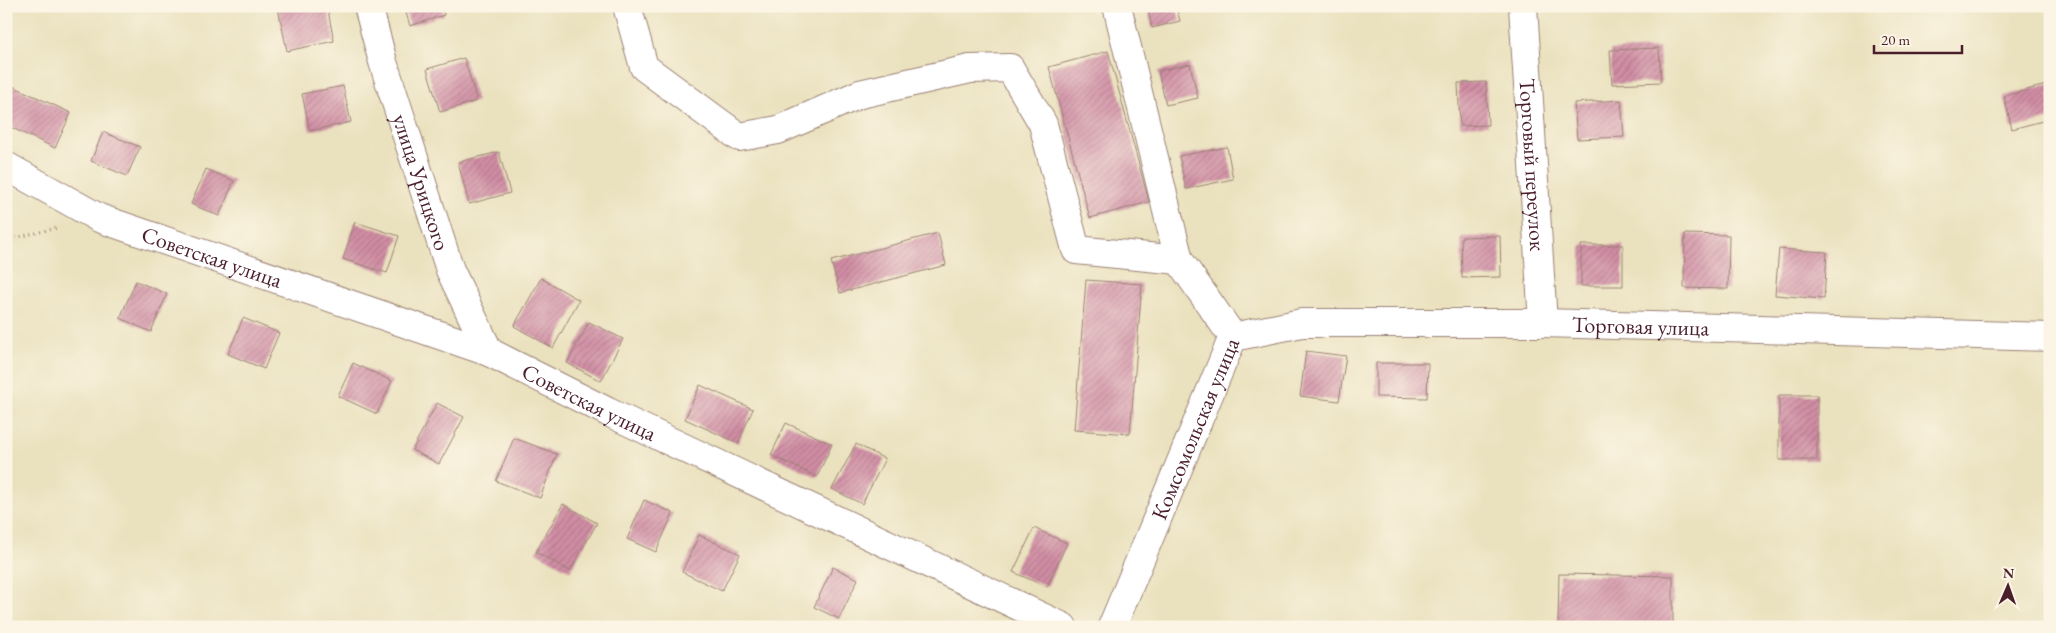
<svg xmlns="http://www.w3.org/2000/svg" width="2056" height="633" font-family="'EB Garamond',serif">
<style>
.building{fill:url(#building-hatch)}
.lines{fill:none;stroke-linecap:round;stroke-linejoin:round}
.minor-casing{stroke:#9a8074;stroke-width:30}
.path{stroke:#9a8074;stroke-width:3;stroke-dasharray:1 4;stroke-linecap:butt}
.minor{stroke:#fff;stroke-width:28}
.labels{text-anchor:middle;stroke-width:5;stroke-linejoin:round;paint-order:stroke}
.street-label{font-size:22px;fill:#4a1f2b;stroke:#fcf5e5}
</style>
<defs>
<pattern id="building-hatch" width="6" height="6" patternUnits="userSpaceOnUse" patternTransform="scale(1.25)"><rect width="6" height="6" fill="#d18ea5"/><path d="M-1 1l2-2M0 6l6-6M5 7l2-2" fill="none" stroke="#ac7387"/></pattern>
</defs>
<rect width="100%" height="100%" fill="#fcf5e5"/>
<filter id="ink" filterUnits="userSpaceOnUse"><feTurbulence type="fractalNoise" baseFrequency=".02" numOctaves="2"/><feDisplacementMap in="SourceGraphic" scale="10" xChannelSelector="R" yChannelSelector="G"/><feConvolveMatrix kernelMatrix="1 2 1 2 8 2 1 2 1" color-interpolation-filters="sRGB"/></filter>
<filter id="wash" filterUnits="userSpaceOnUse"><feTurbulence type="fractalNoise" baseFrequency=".0096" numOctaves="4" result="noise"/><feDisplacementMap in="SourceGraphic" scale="20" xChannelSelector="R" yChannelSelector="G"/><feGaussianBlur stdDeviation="1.12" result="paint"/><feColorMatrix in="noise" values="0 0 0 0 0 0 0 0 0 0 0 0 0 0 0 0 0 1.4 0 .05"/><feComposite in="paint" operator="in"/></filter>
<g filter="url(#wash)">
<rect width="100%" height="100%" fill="#eae1be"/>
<g id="blocks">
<path class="building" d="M 286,6 L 327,6 L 334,41 L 287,51 L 278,8 Z
M 404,6 L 442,6 L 444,15 L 410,26 Z
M 1147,6 L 1176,6 L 1180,21 L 1152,28 Z
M 1659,48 L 1661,82 L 1612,84 L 1610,50 Z
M 1108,51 L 1149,202 L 1090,218 L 1049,67 Z
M 464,58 L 477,101 L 440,112 L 427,69 Z
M 1190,64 L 1198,98 L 1166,105 L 1158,71 Z
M 1486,82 L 1488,125 L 1460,126 L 1458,83 Z
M 6,83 L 71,113 L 55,148 L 6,125 Z
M 2050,84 L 2050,119 L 2012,129 L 2004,96 Z
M 343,86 L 351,122 L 310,131 L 302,94 Z
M 1621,100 L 1624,137 L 1577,139 L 1574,103 Z
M 103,132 L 140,147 L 127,176 L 91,161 Z
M 1227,147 L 1233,179 L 1186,189 L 1179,156 Z
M 499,152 L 510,193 L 469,204 L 458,162 Z
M 206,169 L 234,181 L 219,216 L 191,204 Z
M 355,222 L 399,236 L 387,273 L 343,259 Z
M 938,233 L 946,265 L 840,293 L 831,261 Z
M 1685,234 L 1729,235 L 1728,289 L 1684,288 Z
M 1500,236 L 1501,277 L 1462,278 L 1461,237 Z
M 1581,245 L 1623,245 L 1623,286 L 1581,286 Z
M 1779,249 L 1827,252 L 1824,299 L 1775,295 Z
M 541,278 L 579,300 L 553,348 L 514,326 Z
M 1086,280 L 1142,284 L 1130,434 L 1074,430 Z
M 136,281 L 167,294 L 151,332 L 120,318 Z
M 243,318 L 279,333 L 264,369 L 228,354 Z
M 589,322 L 623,339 L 601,381 L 567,363 Z
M 1306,351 L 1346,356 L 1339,401 L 1300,396 Z
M 353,363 L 392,381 L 377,414 L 338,396 Z
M 1376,363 L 1428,363 L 1427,398 L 1376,397 Z
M 700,385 L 753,409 L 738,443 L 685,419 Z
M 1779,395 L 1817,395 L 1817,460 L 1779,460 Z
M 437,403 L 464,417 L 439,464 L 412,450 Z
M 786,423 L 832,444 L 817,477 L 771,455 Z
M 514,438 L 557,454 L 540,498 L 496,481 Z
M 856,444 L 885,459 L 862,504 L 832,489 Z
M 644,500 L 673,513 L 656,552 L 627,539 Z
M 563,504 L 597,523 L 570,571 L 536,552 Z
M 1034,528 L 1067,543 L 1047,587 L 1013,572 Z
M 699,535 L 740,554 L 722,591 L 682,572 Z
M 833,567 L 858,579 L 839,619 L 814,607 Z
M 1559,574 L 1673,576 L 1673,627 L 1558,627 Z"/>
</g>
</g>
<g filter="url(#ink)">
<use href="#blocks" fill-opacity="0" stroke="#9a8074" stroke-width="1"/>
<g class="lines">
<defs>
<g id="minor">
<path id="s1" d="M 368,6 L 383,62 L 450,270 L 489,352"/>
<path d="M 627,6 L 644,67 L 739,137 L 778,130 L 860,94 L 970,69 L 1010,68 L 1043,124 L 1076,250 L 1179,260"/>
<path id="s2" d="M 1523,6 L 1543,323"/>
<path id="s3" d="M 6,166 L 99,218 L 489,352 L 608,412 L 1063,627"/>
<path id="s4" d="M 1233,337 L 1302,323 L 1543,323 L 2050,337"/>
<path id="s5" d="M 1112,627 L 1233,337 L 1179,260 L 1117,6"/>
</g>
</defs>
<use href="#minor" class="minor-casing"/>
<path class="path" d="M 6,240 L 57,228"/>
<use href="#minor" class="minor"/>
</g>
</g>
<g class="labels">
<g class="street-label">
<text dy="8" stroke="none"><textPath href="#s2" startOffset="159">Торговый переулок</textPath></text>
<text dy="8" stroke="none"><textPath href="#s1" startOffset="184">улица Урицкого</textPath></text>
<text dy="8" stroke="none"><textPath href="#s3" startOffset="226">Советская улица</textPath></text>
<text dy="8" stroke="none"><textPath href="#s4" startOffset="409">Торговая улица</textPath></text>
<text dy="8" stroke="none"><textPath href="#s3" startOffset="631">Советская улица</textPath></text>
<text dy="8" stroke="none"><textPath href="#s5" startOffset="215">Комсомольская улица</textPath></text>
</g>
</g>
<rect width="2056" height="633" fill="none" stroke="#fcf5e5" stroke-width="25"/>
<g transform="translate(2008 586) rotate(2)" stroke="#fcf5e5" stroke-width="4" paint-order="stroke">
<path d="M0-4L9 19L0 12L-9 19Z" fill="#4a1f2b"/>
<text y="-8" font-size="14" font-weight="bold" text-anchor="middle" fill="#4a1f2b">N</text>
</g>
<path d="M1874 45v8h88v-8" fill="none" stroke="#4a1f2b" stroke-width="2.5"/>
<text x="1881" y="45" font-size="15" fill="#4a1f2b" stroke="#fcf5e5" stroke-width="4" paint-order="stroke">20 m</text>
</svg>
